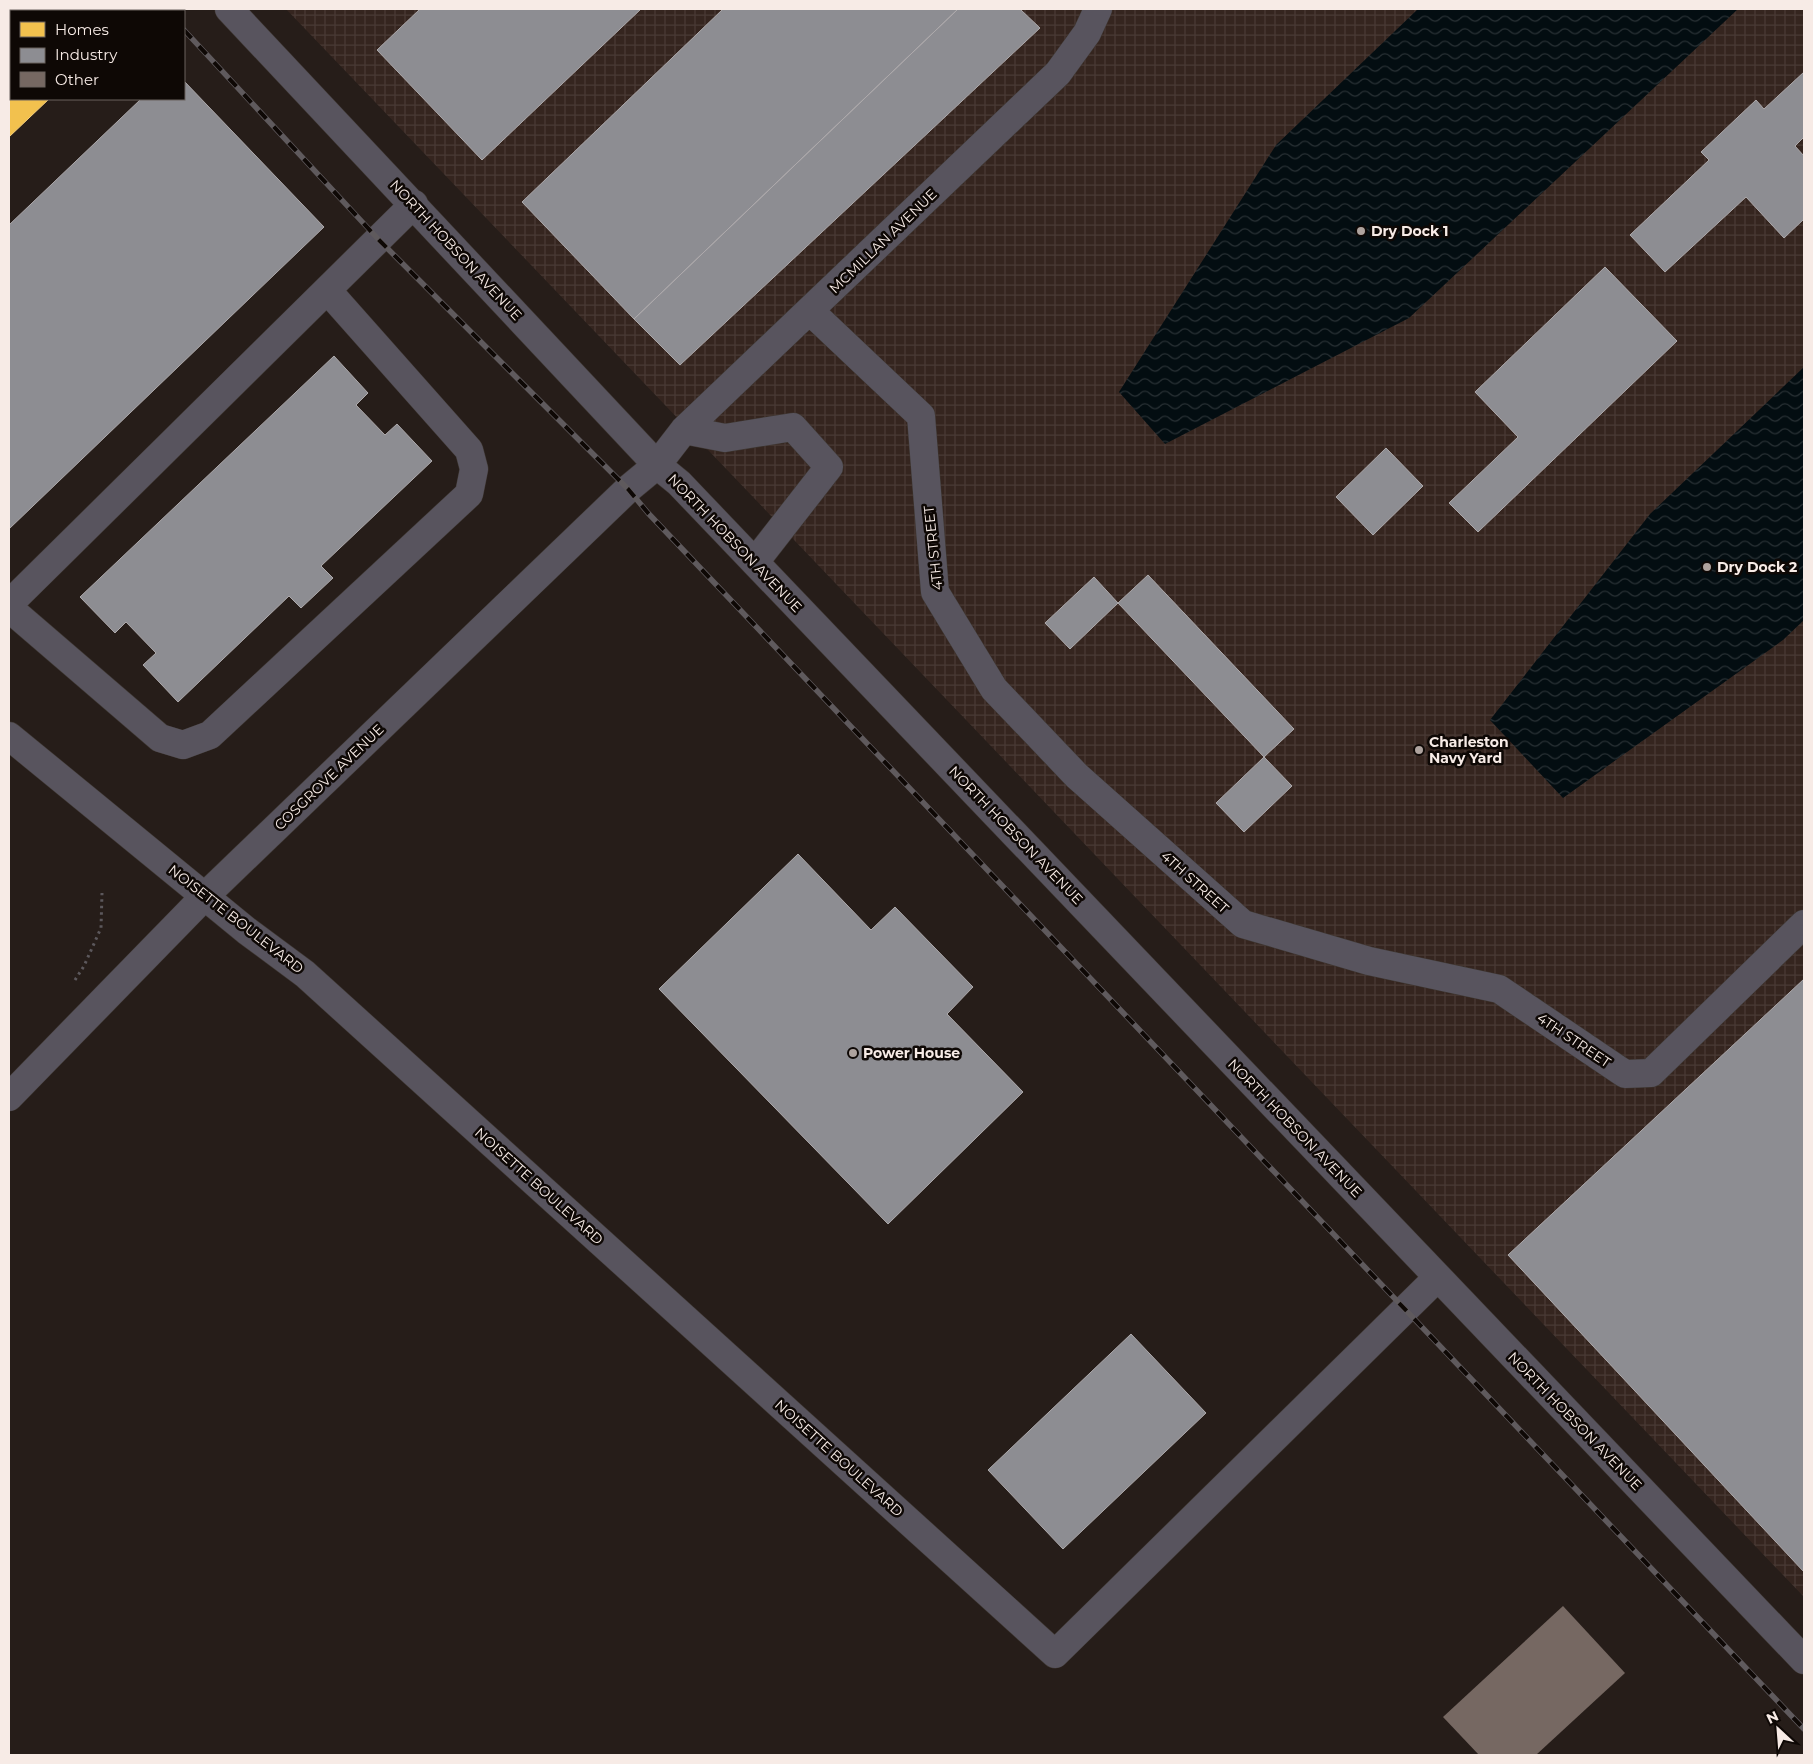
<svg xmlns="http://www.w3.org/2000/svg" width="1813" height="1764" font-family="Montserrat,sans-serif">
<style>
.industrial{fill:url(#industrial-grid)}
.water{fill:url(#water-waves)}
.homes{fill:#f2c14e;stroke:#f4ce7c}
.industry{fill:#8d8d92;stroke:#ada9ab}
.building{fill:#766862}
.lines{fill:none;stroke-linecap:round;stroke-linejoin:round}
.minor-casing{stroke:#3e3732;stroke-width:29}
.path{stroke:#5c585c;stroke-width:3;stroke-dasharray:2.5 4;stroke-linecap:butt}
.minor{stroke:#58545e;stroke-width:28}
.rail-casing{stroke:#5f5a5d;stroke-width:5.5}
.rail{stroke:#0e0805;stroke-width:4;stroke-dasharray:11;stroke-linecap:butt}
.poi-dot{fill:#aea39e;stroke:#0e0805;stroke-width:2}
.labels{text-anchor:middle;stroke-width:5;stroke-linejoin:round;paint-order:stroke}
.poi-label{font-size:14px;font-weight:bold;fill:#f7ebe6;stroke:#0e0805;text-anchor:start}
.street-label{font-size:14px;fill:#f7ebe6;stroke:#0e0805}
</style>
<defs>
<pattern id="industrial-grid" width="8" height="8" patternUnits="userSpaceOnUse" patternTransform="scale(1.25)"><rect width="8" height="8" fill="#35251f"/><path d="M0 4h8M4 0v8" fill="none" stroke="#493a35"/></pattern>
<pattern id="water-waves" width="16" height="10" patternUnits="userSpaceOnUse" patternTransform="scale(1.25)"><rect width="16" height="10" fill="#030d11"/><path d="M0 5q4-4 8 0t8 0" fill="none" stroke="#283034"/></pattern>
</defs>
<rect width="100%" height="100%" fill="#261d19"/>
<path class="industrial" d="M 286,9 L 1804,9 L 1804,1597 L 709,451 Z"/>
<path class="water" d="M 1418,9 L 1738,9 L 1409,318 L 1165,444 L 1119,392 L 1276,145 Z
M 1804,367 L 1804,620 L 1783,640 L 1563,798 L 1490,720 L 1650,514 Z"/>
<path class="homes" d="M 9,9 L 118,9 L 121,11 L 11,11 L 11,99 L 49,99 L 9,137 Z"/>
<path class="industry" d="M 420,9 L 641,9 L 482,160 L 377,50 Z
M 723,9 L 958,9 L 634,319 L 522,202 Z
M 958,9 L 1020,9 L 1040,28 L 680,365 L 634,319 Z
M 1804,72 L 1804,137 L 1795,146 L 1804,156 L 1804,219 L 1784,238 L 1746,197 L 1665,272 L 1630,235 L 1709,160 L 1701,152 L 1756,100 L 1764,109 Z
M 184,81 L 324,227 L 9,529 L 9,225 L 141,99 L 184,99 Z
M 1605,267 L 1677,341 L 1478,532 L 1449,503 L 1518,437 L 1475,392 Z
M 334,356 L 368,393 L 356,405 L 385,435 L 397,424 L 432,461 L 321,566 L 333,578 L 301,608 L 289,596 L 178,702 L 143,665 L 156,653 L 126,622 L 115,633 L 80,597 Z
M 1386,448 L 1423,486 L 1373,535 L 1336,497 Z
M 1148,575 L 1294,729 L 1264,757 L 1118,603 Z
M 1094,577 L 1118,603 L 1070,649 L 1045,623 Z
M 1264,757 L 1292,786 L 1244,832 L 1216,803 Z
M 798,854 L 871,930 L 895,907 L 973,987 L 947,1014 L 1023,1092 L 888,1224 L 659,989 Z
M 1804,979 L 1804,1572 L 1508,1255 Z
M 1131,1334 L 1206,1413 L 1063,1549 L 988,1470 Z"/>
<path class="building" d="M 1563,1606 L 1625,1673 L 1536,1755 L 1479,1755 L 1443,1717 Z"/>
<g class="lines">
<defs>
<path id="minor" d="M 229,9 L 657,465 L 679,483 L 1804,1660
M 810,311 L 921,416 L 935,592 L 994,689 L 1077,776 L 1243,924 L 1369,961 L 1499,989 L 1625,1074 L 1651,1073 L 1804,924
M 684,430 L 725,438 L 793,427 L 829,467 L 755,562
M 9,604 L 414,204
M 9,608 L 160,738 L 183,745 L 210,735 L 469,494 L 474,469 L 469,450 L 328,291
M 9,736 L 247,931 L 305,974 L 1055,1654 L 1438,1277
M 9,1097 L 205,896 L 628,489 L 657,465 L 684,430 L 1058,73 L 1087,33 L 1098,9"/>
</defs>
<use href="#minor" class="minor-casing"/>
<path class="path" d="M 75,980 L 84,966 L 101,928 L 102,893"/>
<use href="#minor" class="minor"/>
<defs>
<path id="rail" d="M 164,9 L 167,11
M 184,30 L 379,240 L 628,489 L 648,513 L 1804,1729"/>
</defs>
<use href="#rail" class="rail-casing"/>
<use href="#rail" class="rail"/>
</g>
<g class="poi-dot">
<circle cx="1361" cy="231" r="5"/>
<circle cx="1707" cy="567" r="5"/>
<circle cx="1419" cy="750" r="5"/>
<circle cx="853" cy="1053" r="5"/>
</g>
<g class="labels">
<g class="poi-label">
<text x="1371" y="236">Dry Dock 1</text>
<text x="1717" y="572">Dry Dock 2</text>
<text x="1429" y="747">Charleston<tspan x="1429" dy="16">Navy Yard</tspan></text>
<text x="863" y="1058">Power House</text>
</g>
<g class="street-label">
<text transform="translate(883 241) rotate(-44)" y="5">MCMILLAN AVENUE</text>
<text transform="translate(456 250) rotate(47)" y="5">NORTH HOBSON AVENUE</text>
<text transform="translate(735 543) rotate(46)" y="5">NORTH HOBSON AVENUE</text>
<text transform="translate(933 548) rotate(-96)" y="5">4TH STREET</text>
<text transform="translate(329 777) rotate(-44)" y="5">COSGROVE AVENUE</text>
<text transform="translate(1016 835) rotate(46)" y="5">NORTH HOBSON AVENUE</text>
<text transform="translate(1195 882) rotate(42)" y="5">4TH STREET</text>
<text transform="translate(236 919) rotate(38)" y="5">NOISETTE BOULEVARD</text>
<text transform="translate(1574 1040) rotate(34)" y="5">4TH STREET</text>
<text transform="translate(1295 1128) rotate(46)" y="5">NORTH HOBSON AVENUE</text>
<text transform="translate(539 1186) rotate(42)" y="5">NOISETTE BOULEVARD</text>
<text transform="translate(1575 1421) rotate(46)" y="5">NORTH HOBSON AVENUE</text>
<text transform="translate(839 1458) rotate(42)" y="5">NOISETTE BOULEVARD</text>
</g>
</g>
<rect width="1813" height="1764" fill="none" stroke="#f7ebe6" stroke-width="20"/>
<rect x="10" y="10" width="175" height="90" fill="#0e0805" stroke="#6b635f"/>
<rect x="20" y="22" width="25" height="15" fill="#f2c14e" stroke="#6b635f"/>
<text x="55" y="35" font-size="15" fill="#f7ebe6">Homes</text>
<rect x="20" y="48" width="25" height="15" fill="#8d8d92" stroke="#6b635f"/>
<text x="55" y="60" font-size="15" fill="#f7ebe6">Industry</text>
<rect x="20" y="72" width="25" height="15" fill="#766862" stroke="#6b635f"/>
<text x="55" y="85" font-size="15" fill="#f7ebe6">Other</text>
<g transform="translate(1778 1729) rotate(334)" stroke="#0e0805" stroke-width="4" paint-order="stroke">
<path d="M0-4L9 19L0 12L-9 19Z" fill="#f7ebe6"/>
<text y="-8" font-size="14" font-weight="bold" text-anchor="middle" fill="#f7ebe6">N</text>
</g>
</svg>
